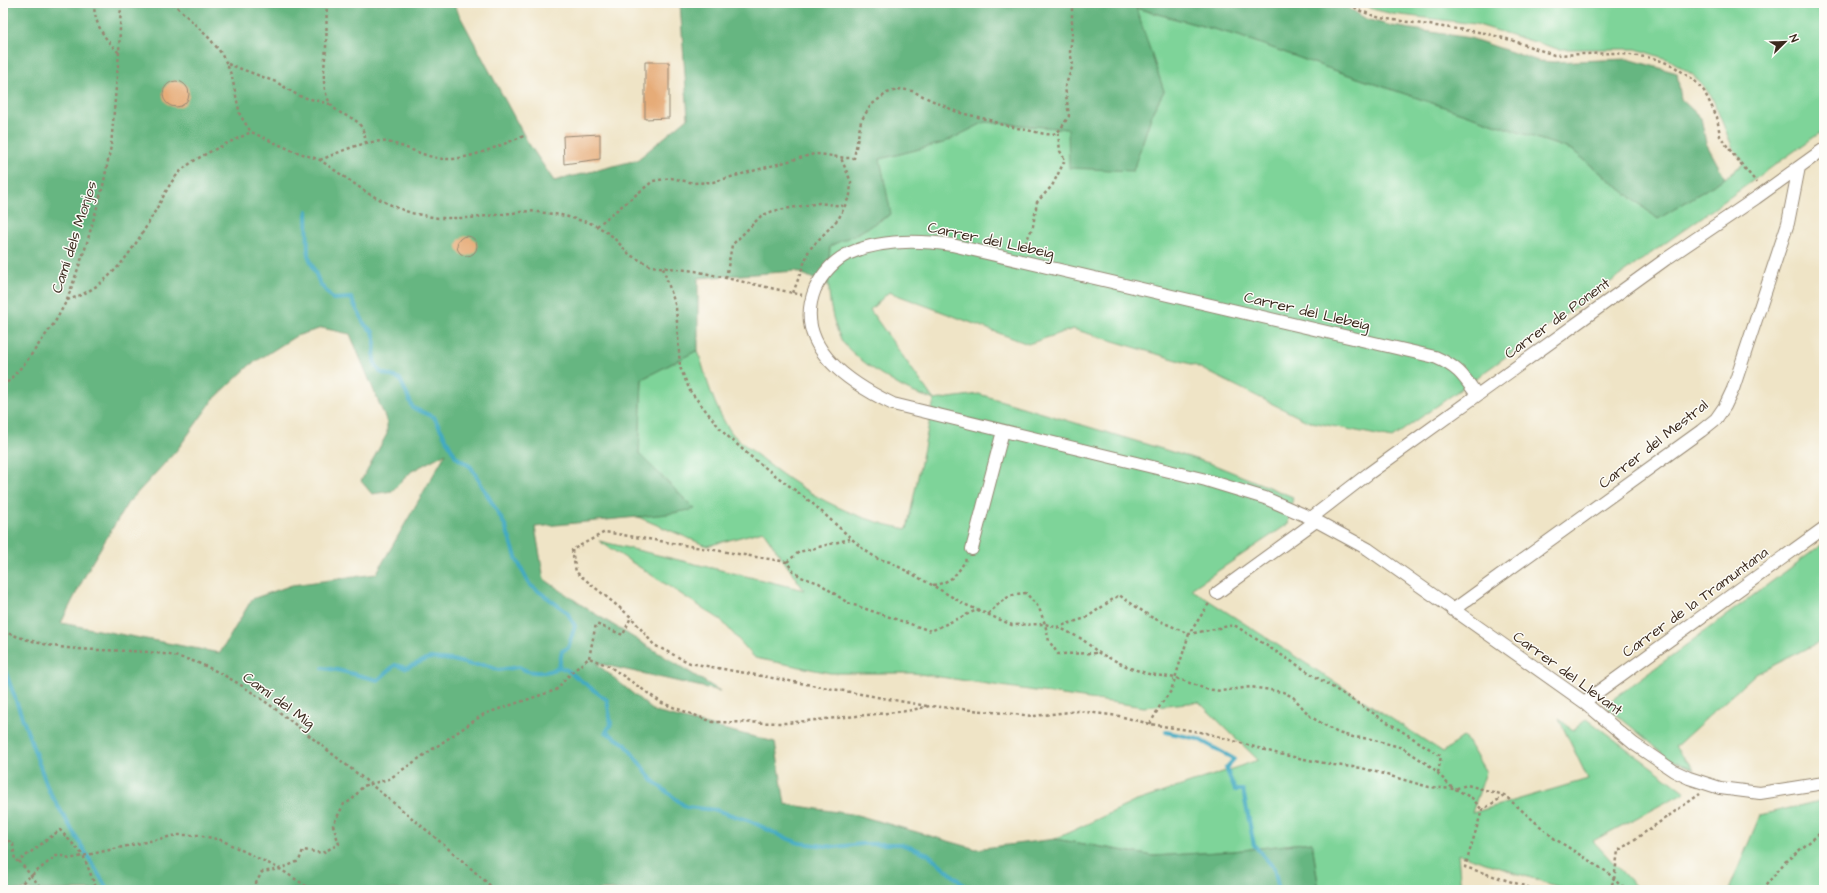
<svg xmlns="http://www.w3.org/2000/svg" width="1827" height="893" font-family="'Architects Daughter',sans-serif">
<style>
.green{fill:#7ed499;stroke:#5c7f5c}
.forest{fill:#66b681;stroke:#507050;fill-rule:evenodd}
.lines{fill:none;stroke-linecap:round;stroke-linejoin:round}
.stream{stroke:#42aac2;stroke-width:4}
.building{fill:#e6ac78}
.street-casing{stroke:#958772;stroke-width:14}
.path{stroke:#958772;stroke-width:2.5;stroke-dasharray:3 3;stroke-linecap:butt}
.street{stroke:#fff;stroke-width:12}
.labels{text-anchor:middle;stroke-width:3;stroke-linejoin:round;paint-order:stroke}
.street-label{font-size:15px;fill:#3b2a1e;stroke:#fdfcf7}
</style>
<rect width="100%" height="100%" fill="#fdfcf7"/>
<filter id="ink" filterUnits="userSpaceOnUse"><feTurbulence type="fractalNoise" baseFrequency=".025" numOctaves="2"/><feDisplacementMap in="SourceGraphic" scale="8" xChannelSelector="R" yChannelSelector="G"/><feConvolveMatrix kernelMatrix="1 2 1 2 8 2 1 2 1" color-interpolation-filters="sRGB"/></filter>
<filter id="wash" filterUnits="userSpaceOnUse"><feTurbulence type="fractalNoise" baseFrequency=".012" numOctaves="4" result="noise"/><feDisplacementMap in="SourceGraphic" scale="16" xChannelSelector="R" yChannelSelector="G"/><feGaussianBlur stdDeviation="0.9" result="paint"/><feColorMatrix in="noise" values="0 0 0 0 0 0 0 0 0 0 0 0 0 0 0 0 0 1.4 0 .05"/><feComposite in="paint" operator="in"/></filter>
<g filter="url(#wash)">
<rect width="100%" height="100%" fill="#efe4c6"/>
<path class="green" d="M 1363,3 L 1824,3 L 1824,130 L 1392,438 L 1307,421 L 1194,365 L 1073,329 L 1028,344 L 889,292 L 870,310 L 934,400 L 979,394 L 1212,464 L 1293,497 L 1288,524 L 1191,589 L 1443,752 L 1464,736 L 1486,772 L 1472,813 L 1588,779 L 1559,719 L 1573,730 L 1587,719 L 1685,792 L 1593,841 L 1639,890 L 1568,890 L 1458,854 L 1461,890 L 1319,890 L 1312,842 L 1234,851 L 1154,856 L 1055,839 L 1134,802 L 1258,760 L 1199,702 L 1144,707 L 913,673 L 830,673 L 755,658 L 721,620 L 599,541 L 804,590 L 763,531 L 707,546 L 638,517 L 694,509 L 639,454 L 642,379 L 698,350 C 706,378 714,408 731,432 C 737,440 748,447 756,454 C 800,491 850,519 907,529 L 934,400 C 925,396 915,394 906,389 C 891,382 847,353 841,339 C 826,307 828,280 830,246 L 860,232 L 890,215 L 880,159 L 943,143 L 985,122 L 1068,129 L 1133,171 L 1153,111 L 1164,91 L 1135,8 L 1239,36 L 1322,66 L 1572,150 L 1658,219 L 1725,178 L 1744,163 L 1732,146 L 1711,95 L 1693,75 L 1670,60 L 1636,49 L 1558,49 L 1475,24 L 1393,14 L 1372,9 Z
M 1824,543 L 1824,640 L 1754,675 L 1675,747 L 1694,769 L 1671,760 L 1605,705 Z
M 1824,800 L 1824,890 L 1729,890 L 1760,815 Z"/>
<path class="forest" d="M 3,3 L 453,3 L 527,141 L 554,181 L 637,160 L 688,118 L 680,3 L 1341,3 L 1366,19 L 1392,26 L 1470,38 L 1538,61 L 1553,62 L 1628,59 L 1677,73 L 1681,99 L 1701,118 L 1706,143 L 1725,178 L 1658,219 L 1572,150 L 1322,66 L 1239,36 L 1136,8 L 1164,91 L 1153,111 L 1133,171 L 1069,168 L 1068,129 L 985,122 L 943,143 L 880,159 L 891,214 L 860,232 L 830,246 L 827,285 L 796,271 L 698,278 L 698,350 L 642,379 L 639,454 L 695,509 L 668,514 L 535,527 L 544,579 L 589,610 L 720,691 L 596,663 L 655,712 L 775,742 L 785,804 L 857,815 L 976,849 L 1055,839 L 1154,856 L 1234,851 L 1312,842 L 1319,890 L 3,890 ZM 322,328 L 350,334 L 387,422 L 387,434 L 361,481 L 372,494 L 392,491 L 412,471 L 446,453 L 376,574 L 292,585 L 252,599 L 220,653 L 61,623 L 91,564 L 127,504 L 177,450 L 213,400 L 250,365 L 296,336 Z"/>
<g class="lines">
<path class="stream" d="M 307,211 L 308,255 L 320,284 L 333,299 L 351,298 L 365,325 L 373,332 L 375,339 L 374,361 L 380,372 L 400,379 L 413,408 L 434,417 L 456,457 L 471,467 L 505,525 L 517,560 L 530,585 L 567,612 L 575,626 L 568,648 L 562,651 L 559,667 L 567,670 L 607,700 L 611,724 L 606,732 L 625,744 L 653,781 L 686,807 L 716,810 L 750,821 L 781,836 L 799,843 L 835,847 L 862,844 L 901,844 L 928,854 L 957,879 L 968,890
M 3,665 L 49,791 L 108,890
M 323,668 L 337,670 L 378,680 L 395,665 L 406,668 L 430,658 L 452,660 L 472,665 L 486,665 L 498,670 L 519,667 C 529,674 548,674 559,667
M 1166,732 L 1198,739 L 1234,759 L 1226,768 L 1235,790 L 1243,790 L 1254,845 L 1274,868 L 1279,890"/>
</g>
<g id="blocks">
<path class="building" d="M 645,62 L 669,62 L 669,118 L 645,119 Z
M163 94a13 13 0 1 1 26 0a13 13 0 1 1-26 0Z
M 600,134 L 600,159 L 564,164 L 563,136 Z
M457 246a10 10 0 1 1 20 0a10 10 0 1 1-20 0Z"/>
</g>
</g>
<g filter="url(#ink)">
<use href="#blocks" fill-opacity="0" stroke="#958772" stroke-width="1"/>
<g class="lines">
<defs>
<path id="street" d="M 1477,395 C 1463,375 1458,367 1435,357 L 952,245 C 918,240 882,239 850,253 C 835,259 822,274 815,289 C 792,346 849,383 893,404 L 1206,480 L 1265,498 L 1311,518 L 1368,549 L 1584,702 L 1634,744 L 1674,771 L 1689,778 L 1720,788 L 1760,793 L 1824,783
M 1311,518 L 1368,474 L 1583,319 L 1666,259 L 1756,198 L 1824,149
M 972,549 L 1003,431
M 1217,593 L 1316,521
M 1453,610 L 1701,431 L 1716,419 L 1725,406 L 1733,389 L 1788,223 L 1799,167
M 1584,702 L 1824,528"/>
</defs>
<use href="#street" class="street-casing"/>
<path class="path" d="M 94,3 C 94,24 104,38 119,53
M 173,3 L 209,38 L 219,50 L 227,64 L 232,77 L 240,115 L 251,132 L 291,150 L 320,160 L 369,194 L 393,206 L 411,213 L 438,218 L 470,218 L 529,211 L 561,215 L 590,223 L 602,229 L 612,236 L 630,255 L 651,266 L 695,271 L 802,295
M 327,3 C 326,17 327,32 326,46 C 325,64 320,86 330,103 C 342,122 362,110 366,143
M 1350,3 L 1358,10 L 1380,18 L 1485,33 L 1514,41 L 1554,55 L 1615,53 L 1653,58 L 1672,65 L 1694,80 L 1704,91 L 1717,117 L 1720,136 L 1732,153 L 1757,183
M 228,64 L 276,82 L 299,96 L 330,104
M 320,160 C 338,153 368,138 387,142 C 407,146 425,158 446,159 C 470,160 502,144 524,136
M 597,226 L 653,181 L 671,178 L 694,183 L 713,182 L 814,154 C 828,154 841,159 854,158 L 861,121 L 871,105 L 887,93 L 901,89 L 912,91 L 957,112 L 990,120 L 999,124 L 1045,134 C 1060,136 1061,127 1069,116 L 1065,87 L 1073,65 L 1070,52 L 1072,37 L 1072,3
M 1023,249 L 1033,226 L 1037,202 L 1052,186 L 1065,160 L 1060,151 L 1058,133
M 663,268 L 676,307 L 680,367 L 690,391 L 723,432 L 750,456 L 812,503 L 863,549 L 878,559 L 890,562 L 932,585 L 964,604 L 1012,625 L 1045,624 L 1062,629 L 1082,639 L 1099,653 L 1130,668 L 1149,674 L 1176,678 L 1206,689 L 1221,691 L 1251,687 L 1283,692 L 1293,697 L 1311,717 L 1338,733 L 1353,737 L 1371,739 L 1403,748 L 1433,768 L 1450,786 L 1472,798 L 1482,810
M 726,278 L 732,245 L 761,216 L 773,211 L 819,203 L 843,206
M 793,293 L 809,250 L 839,218 L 850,195 L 851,182 L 841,158
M 67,300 C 113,287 136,245 158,206 C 164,196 169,184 177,175 C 192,157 230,143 251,132
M 3,387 L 26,362 L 55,322 L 67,300 L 86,246 L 103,186 L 111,146 L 119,53 L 121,3
M 787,562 L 799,552 L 850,539
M 933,585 C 950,583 958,574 966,559
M 988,614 C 1002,601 1007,594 1026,593 L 1039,608 L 1045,624 L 1049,641 L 1058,654 L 1099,653
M 1057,627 L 1086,618 L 1119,595 L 1151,617 L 1189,634 L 1234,625 L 1441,756 L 1438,773
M 3,632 C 12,634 20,638 29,640 C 45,645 62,648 79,649 C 120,652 160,648 198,663 C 245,682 283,715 321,745 C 381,792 439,839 495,890
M 589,658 L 596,624 L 623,635 L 631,617
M 927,706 L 690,663 L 654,645 L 631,617 L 576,572 L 572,550 L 605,532 L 787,562 L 793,571 L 801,577 L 819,583 L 848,603 L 931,631 L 979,609
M 1150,724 L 1161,704 L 1171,691 L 1189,634 L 1210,602
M 1504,796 L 1482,810 L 1465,867 L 1537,890
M 3,837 L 13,844 L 15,861 L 19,861 L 60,830 L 83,855 L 97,890
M 19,861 L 43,890
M 13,890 L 56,856 L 63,856 L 69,859 L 177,835 L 198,835 L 221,840 L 280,869 L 312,890
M 256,890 L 256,883 L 262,872 L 280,869 L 299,861 L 303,850 L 322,853 L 339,844 L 333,825 L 344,804 L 352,800 L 363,786 L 389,779 L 484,714 L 556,690 L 571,673 L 589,658 L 609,666 L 662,703 L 713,722 L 786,723 L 907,711 L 930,706 L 1034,716 L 1078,711 L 1119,716 L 1150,724 L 1206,733 L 1279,754 L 1334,765 L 1362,768 L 1429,787 L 1454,789 L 1467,785 L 1504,795 L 1555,839 L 1607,872 L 1620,885 L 1630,890
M 1609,890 L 1614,880 L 1618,851 L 1700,794
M 1762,890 L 1785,862 L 1824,830"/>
<use href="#street" class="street"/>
</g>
</g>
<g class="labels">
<g class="street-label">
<text transform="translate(74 237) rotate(-72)" y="5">Camí dels Monjos</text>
<text transform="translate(991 240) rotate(12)" y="5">Carrer del Llebeig</text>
<text transform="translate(1307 311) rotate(13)" y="5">Carrer del Llebeig</text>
<text transform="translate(1557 318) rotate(-36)" y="5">Carrer de Ponent</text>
<text transform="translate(1653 444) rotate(-38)" y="5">Carrer del Mestral</text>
<text transform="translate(1695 602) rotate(-36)" y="5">Carrer de la Tramuntana</text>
<text transform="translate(1568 673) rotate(36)" y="5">Carrer del Llevant</text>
<text transform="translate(279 700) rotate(36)" y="5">Camí del Mig</text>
</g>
</g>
<rect width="1827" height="893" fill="none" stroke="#fdfcf7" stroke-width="16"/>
<g transform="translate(1785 42) rotate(67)" stroke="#fdfcf7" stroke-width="3" paint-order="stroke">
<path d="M0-3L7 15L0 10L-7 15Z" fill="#3b2a1e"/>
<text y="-6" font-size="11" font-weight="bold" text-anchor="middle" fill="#3b2a1e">N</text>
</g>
</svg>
